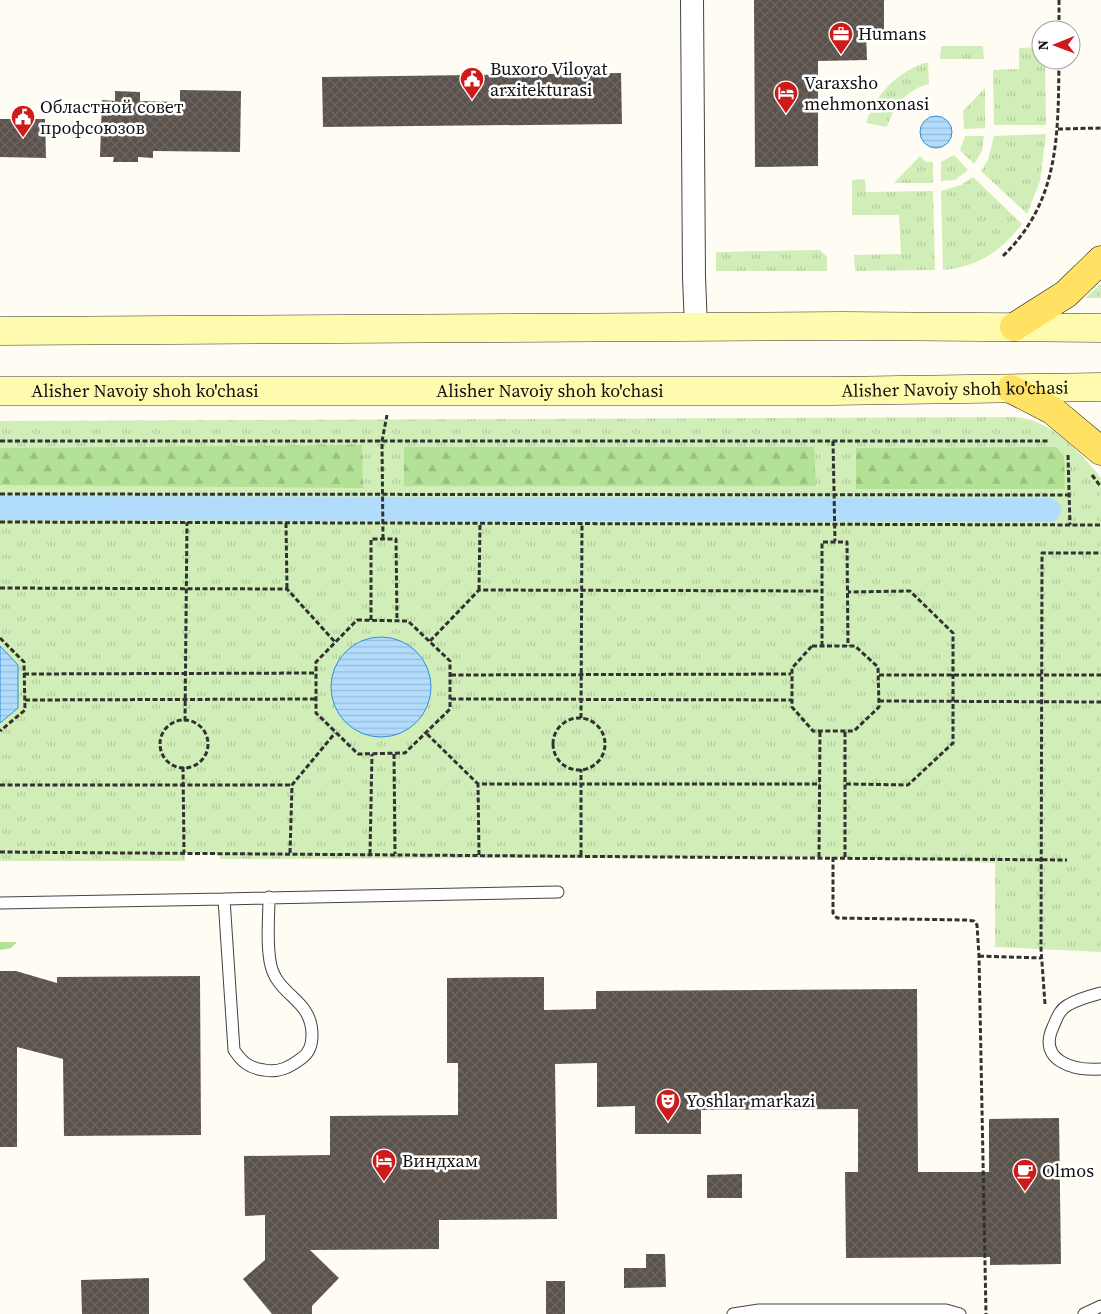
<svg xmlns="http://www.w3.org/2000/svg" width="1101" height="1314" font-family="'Source Serif 4',serif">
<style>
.grass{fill:url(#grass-tufts)}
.forest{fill:url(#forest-firs)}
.water{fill:url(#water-rules);stroke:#328dda}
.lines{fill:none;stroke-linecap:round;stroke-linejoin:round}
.canal{stroke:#b2dcfc;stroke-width:24}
.building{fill:url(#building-cross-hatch)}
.lane-casing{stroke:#434343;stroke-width:13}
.street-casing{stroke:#434343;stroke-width:24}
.secondary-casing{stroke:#323232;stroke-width:29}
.primary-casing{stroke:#212121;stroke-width:29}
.path{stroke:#323232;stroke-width:3;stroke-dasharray:5 2.5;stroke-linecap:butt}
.lane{stroke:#fff;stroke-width:11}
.street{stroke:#fff;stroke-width:22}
.secondary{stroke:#fffbae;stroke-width:28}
.primary{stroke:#ffe263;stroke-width:28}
.labels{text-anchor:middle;stroke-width:5;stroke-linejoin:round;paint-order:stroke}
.poi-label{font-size:18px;fill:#101010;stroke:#fff;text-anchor:start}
.street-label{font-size:18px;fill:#101010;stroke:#fff}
</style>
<defs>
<pattern id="grass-tufts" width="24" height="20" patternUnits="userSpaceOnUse" patternTransform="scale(1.25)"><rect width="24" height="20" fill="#d1eeb8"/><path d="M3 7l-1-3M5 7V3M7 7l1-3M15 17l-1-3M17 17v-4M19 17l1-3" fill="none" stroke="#b2cb9d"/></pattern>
<pattern id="forest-firs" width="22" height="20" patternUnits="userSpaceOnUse" patternTransform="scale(1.25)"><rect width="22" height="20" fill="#b3e195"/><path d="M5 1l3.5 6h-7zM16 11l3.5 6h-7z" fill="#99c07f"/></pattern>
<pattern id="water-rules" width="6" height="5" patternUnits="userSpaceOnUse" patternTransform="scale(1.25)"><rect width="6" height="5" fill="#b2dcfc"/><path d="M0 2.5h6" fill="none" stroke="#98bcd7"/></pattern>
<pattern id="building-cross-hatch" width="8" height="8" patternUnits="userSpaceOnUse" patternTransform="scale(1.25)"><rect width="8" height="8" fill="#5a524b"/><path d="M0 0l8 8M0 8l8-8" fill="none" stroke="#6d6661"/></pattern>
</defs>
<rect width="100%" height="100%" fill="#fffdf3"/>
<path class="grass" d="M 941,46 L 983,46 L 984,59 L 940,59 Z
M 1041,47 L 1041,60 L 1045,60 L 1046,125 L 994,125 L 993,70 L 1019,69 L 1019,48 Z
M 924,63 L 928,63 L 929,84 C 907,89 894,106 887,127 L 866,123 C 876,94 895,74 924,63 Z
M 985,88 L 985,128 L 964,129 L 963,111 Z
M 1046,134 L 1040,181 L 1027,214 L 981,171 L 988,160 L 994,136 Z
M 965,136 L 984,136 L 982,151 L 974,164 L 960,150 Z
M 954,155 L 968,170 L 955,180 L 941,181 L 941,162 Z
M 920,156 L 926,162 L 933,162 L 933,183 L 894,183 Z
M 973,177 L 1022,224 C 1001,251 978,267 943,270 L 941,191 L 961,185 Z
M 865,179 L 866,192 L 933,191 L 935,270 L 855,271 L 854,255 L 901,254 L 899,215 L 852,215 L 852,180 Z
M 820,250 L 827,257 L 827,271 L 716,271 L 716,252 Z
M 1101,284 L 1101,298 L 1085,298 Z
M 1015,417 C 1051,420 1079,451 1101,478 L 1101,952 L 995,947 L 995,863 L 833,857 L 220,859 L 220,854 L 185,853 L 185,861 L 0,861 L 0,421 Z"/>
<path class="forest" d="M 362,445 L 363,488 L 0,485 L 0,448 Z
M 404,447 L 814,447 L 816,486 L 404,486 Z
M 1056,447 L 1064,456 L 1065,489 L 856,489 L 856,448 Z
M 0,942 L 17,942 L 11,948 L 0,950 Z"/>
<path class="water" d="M920 132a16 16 0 1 1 32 0a16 16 0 1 1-32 0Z
M331 687a50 50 0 1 1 100 0a50 50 0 1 1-100 0Z
M 0,646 L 18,665 L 18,708 L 0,723 Z"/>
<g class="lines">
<path class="canal" d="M 0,508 L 1049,510"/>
</g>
<path class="building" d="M 754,0 L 884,0 L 884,33 L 866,33 L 867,60 L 818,61 L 818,166 L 755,167 Z
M 621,73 L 622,124 L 323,127 L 322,77 Z
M 180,90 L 241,91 L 240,152 L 153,151 L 153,158 L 138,157 L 138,162 L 113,162 L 114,157 L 100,157 L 102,100 L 115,101 L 115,91 L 140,92 L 140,101 L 180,102 Z
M 0,119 L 45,119 L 46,158 L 0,157 Z
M 0,971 L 16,971 L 57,983 L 57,977 L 200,976 L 201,1135 L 64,1136 L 63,1059 L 17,1047 L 17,1147 L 0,1147 Z
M 544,977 L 544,1010 L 596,1009 L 596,991 L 917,989 L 918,1172 L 989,1172 L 989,1119 L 1059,1118 L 1061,1264 L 990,1265 L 990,1257 L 846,1258 L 845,1172 L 858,1172 L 858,1109 L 701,1110 L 701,1134 L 635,1134 L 635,1106 L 597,1107 L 597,1063 L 555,1064 L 557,1219 L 439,1220 L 439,1249 L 310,1250 L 339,1278 L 312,1306 L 312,1314 L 272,1314 L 243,1279 L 265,1260 L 265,1215 L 245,1216 L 244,1156 L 330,1155 L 330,1116 L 458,1115 L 458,1063 L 447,1063 L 447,978 Z
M 742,1174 L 742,1198 L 707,1198 L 707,1175 Z
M 646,1254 L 665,1254 L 666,1287 L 624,1288 L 624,1268 L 646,1268 Z
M 149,1278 L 149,1314 L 82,1314 L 81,1280 Z
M 546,1281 L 565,1281 L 565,1314 L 546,1314 Z"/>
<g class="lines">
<defs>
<path id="lane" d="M 224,899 L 558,892
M 0,903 L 224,899 L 234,1050 C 242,1062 249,1068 264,1070 C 279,1073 290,1067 302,1058 C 309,1053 312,1044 312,1035 C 312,999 279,997 271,966 C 266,945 269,919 269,897
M 1101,993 C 1090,996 1078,999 1068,1005 C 1059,1010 1057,1018 1053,1027 C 1037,1061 1074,1071 1101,1069
M 733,1314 L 759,1310 L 946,1310 L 960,1314
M 1084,1314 L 1101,1306"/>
<path id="street" d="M 692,0 L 694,277 L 696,328"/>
<g id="secondary">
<path d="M 0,331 L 843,326 L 1101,328"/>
<path id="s1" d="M 0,391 L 832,391 L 1101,387"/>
</g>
<path id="primary" d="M 1014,327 L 1066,294 L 1101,260
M 1011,389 L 1052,410 L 1101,451"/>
</defs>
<use href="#lane" class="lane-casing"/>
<use href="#street" class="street-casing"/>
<use href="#secondary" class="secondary-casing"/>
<use href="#primary" class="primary-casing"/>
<path class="path" d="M 1059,0 L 1059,30
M 1058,129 L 1101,128
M 1003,256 C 1060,201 1058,134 1059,60
M 0,441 L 1049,441
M 833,441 L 835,541
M 1068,455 L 1070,525
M 1092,475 L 1101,487
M 0,494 L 1069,495
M 0,522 L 1101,525
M 286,523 L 287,589
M 383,539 L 382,441 L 387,415
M 0,588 L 287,589 L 335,642
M 479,590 L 480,523
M 357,620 L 408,621 L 450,661 L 450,709 L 405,753 L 358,754 L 316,713 L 316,662 Z
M 371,620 L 371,539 L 396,539 L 397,620
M 0,638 L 24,662 L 25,710 L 0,731
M 430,641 L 479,590 L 822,591
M 812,646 L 855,646 L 878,667 L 879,707 L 854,731 L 813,731 L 792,707 L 792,668 Z
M 822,646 L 822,542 L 847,542 L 848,646
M 24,674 L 316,673
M 451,675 L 791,674
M 879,675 L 1101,675
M 451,699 L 792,700
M 25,700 L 316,699
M 879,701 L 1101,702
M553 744a26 26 0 1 1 52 0a26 26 0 1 1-52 0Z
M 581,718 L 582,523
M160 744a24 24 0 1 1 48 0a24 24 0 1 1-48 0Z
M 185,721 L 187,522
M 427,734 L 478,784
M 394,754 L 395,854
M 183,767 L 184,853
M 846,784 L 908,785 L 953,743 L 953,633 L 910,591 L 848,592
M 0,785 L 292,785
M 0,852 L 1067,860
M 290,853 L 292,785 L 335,733
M 370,854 L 372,754
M 479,855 L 478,784 L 820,784
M 581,855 L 581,769
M 819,857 L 820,731
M 833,857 L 833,913 L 837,918 L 966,920 L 974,921 L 977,925 L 979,956 L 986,1314
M 845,857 L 845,731
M 979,956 L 1041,958
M 1045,1004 L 1041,949 L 1042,553 L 1101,553"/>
<use href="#lane" class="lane"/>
<use href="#street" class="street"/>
<use href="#secondary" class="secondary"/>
<use href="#primary" class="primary"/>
</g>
<defs>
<symbol id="office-pin" viewBox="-11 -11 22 30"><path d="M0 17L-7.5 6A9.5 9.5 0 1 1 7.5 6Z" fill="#ce1b19" stroke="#fff"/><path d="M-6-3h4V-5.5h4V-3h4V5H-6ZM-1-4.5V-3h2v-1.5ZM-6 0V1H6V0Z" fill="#fff"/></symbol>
<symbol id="civic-pin" viewBox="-11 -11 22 30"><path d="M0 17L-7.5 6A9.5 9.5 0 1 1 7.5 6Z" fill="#ce1b19" stroke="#fff"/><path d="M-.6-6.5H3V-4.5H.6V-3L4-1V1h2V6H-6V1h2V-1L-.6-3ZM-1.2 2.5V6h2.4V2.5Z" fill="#fff"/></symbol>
<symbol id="hotel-pin" viewBox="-11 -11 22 30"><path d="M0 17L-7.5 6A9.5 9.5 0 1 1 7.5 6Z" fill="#ce1b19" stroke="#fff"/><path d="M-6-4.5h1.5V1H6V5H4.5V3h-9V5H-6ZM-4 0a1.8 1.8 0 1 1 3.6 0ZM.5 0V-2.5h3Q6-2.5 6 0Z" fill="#fff"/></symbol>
<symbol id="theatre-pin" viewBox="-11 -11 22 30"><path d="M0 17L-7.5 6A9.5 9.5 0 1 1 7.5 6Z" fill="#ce1b19" stroke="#fff"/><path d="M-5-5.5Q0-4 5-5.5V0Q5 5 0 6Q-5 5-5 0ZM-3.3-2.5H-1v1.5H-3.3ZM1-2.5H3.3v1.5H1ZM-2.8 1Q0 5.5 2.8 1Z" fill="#fff"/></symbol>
<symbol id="cafe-pin" viewBox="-11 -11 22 30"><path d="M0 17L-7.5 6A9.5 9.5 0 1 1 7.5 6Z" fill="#ce1b19" stroke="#fff"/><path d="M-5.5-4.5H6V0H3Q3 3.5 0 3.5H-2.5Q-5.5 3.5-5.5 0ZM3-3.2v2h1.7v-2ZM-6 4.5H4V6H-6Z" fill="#fff"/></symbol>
</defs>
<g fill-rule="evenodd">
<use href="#office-pin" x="827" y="20" width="28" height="38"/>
<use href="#civic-pin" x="458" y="65" width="28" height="38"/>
<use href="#hotel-pin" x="772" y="79" width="28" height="38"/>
<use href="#civic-pin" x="9" y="103" width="28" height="38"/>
<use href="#theatre-pin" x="654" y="1087" width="28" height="38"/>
<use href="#hotel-pin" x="370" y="1147" width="28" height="38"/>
<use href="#cafe-pin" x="1011" y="1157" width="28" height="38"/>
</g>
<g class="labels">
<g class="poi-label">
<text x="858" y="40">Humans</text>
<text x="490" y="75">Buxoro Viloyat<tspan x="490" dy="21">arxitekturasi</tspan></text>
<text x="804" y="89">Varaxsho<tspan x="804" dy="21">mehmonxonasi</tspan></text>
<text x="40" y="113">Областной совет<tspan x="40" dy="21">профсоюзов</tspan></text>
<text x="686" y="1107">Yoshlar markazi</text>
<text x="402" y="1167">Виндхам</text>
<text x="1042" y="1177">Olmos</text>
</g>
<g class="street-label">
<text dy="6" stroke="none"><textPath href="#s1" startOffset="955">Alisher Navoiy shoh ko'chasi</textPath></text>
<text dy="6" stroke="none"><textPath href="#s1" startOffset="145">Alisher Navoiy shoh ko'chasi</textPath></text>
<text dy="6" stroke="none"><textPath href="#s1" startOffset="550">Alisher Navoiy shoh ko'chasi</textPath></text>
</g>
</g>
<g transform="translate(1056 45) rotate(269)"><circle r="24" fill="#ffffff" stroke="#9f9f9f"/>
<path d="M0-4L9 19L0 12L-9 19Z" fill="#ce1b19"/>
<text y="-8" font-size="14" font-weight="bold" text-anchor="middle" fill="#101010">N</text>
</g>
</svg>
